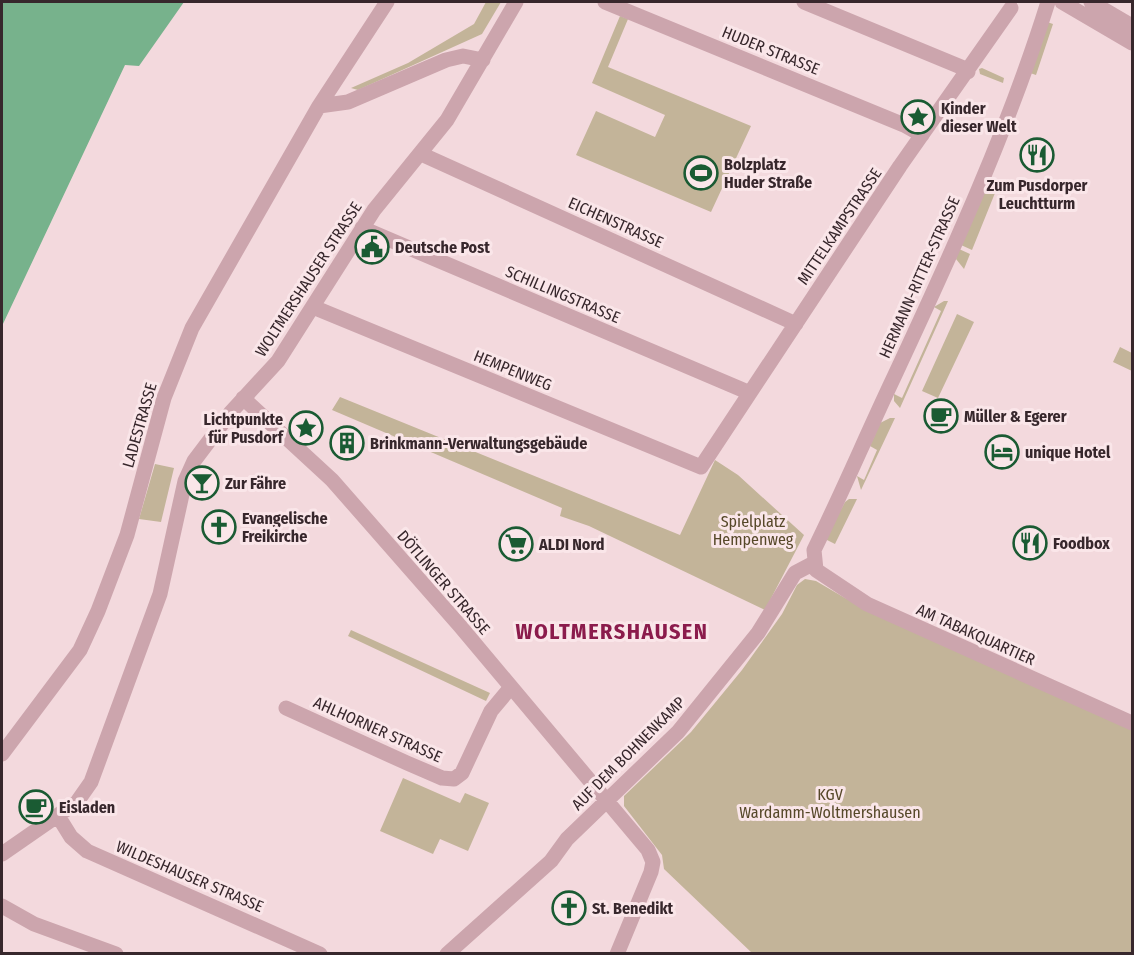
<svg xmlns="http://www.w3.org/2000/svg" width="1134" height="955" font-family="'Fira Sans Condensed',sans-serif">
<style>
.green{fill:#c3b499}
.water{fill:#77b28c}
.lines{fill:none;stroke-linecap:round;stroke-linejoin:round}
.minor{stroke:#cca5ad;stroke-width:15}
.labels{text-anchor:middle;stroke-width:6;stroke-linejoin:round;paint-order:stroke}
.street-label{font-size:16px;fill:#37272c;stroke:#fae6e9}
.poi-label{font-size:16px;font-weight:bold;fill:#37272c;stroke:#fae6e9;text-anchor:start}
.park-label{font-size:16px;fill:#564829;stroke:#fae6e9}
.district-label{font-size:22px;font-weight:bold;letter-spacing:1.5px;fill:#8b1b4c;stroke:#fae6e9}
</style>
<rect width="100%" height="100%" fill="#f3d9dd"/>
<path class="green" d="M 486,2 L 501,2 L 482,34 L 358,90 L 351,88 L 408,63 L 474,24 Z
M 620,16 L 628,19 L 608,67 L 751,126 L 711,212 L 576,155 L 596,111 L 655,137 L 665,115 L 592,83 Z
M 1047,22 L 1053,24 L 1036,75 L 1030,73 Z
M 982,68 L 1004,78 L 1003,83 L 980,74 L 979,69 Z
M 992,191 L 995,193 L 972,250 L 961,245 L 984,194 Z
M 959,249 L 970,254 L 964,269 L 956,259 Z
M 944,301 L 948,301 L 900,408 L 894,401 L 894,394 L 902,398 L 941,311 L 934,307 Z
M 957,314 L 974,322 L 938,398 L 922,391 Z
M 1120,347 L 1132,353 L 1132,371 L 1113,362 Z
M 340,397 L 680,535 L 715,460 L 738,475 L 804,535 L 765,610 L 589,526 L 560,516 L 562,508 L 332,410 Z
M 890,418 L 895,418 L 861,490 L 857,476 L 864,480 L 877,450 L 870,446 L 880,423 Z
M 155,464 L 174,468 L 161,522 L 139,519 Z
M 849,499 L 857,499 L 835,544 L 825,539 L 845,502 Z
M 805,579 L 816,581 L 845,598 L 1132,730 L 1132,953 L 752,953 L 664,869 L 662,855 L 624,806 L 624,796 L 691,732 L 742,670 L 782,614 L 797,585 Z
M 351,630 L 490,693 L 486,701 L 348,636 Z
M 403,778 L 460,803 L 465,793 L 489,803 L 468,851 L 440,839 L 433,854 L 380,831 Z"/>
<path class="water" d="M 2,2 L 184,2 L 139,66 L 125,65 L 2,326 Z"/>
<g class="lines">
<path class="minor" d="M 605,2 L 904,125 L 922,135
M 804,2 L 961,67 L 968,72
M 1048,2 C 1008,130 951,255 894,377 C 867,434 842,493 814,550 L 816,570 L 867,604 L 1132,723
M 1062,2 L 1132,43
M 1091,2 L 1132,26
M 319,106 L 348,102 L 446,60 L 463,56 L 483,60
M 421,154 L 796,324
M 362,228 L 750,393
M 313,307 L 701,467 L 900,166 L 1011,8
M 243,398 L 332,480 L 460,626 L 648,850 L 653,862 L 651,872 L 617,954
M 286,708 L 407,763 L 442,778 L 454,779 L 462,773 L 491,711 L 511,687
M 2,754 L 80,650 L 98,611 L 127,535 L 164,398 L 192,328 L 319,106 L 387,2
M 58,816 L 71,837 L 87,851 L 320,954
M 2,854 L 77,802 L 91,782 L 160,594 L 185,481 L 194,461 L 231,412 L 278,361 L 374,210 L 447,120 L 516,2
M 2,906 L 34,924 L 116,954
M 447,954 L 551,861 L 567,839 L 678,732 L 758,633 L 795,573 L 814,563"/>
</g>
<defs>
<symbol id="sight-ring" viewBox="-11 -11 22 22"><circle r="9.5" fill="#fae6e9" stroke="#1a5b33" stroke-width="1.5"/><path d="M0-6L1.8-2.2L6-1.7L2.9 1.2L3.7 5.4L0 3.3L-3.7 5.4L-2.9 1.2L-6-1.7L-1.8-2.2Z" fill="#1a5b33"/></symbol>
<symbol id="restaurant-ring" viewBox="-11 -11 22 22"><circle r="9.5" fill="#fae6e9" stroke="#1a5b33" stroke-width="1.5"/><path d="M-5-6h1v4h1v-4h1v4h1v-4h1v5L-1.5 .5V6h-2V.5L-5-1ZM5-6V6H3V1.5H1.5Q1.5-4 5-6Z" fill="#1a5b33"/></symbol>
<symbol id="stadium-ring" viewBox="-11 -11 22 22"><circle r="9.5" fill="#fae6e9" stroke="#1a5b33" stroke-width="1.5"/><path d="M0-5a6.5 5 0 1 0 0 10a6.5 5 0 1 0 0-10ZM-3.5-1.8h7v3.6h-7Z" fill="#1a5b33"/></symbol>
<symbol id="civic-ring" viewBox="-11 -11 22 22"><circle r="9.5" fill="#fae6e9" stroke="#1a5b33" stroke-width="1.5"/><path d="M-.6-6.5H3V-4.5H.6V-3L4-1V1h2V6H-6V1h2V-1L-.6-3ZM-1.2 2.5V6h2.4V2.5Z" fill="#1a5b33"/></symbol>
<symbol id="cafe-ring" viewBox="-11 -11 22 22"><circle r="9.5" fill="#fae6e9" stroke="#1a5b33" stroke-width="1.5"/><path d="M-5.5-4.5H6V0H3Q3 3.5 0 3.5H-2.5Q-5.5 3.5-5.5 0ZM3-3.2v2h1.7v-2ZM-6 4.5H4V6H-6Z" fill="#1a5b33"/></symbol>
<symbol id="building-ring" viewBox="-11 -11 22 22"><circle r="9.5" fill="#fae6e9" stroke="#1a5b33" stroke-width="1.5"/><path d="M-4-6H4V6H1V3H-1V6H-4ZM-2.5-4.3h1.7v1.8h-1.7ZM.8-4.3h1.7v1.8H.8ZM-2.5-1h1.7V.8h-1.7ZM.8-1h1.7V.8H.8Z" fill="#1a5b33"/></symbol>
<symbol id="hotel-ring" viewBox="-11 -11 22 22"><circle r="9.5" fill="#fae6e9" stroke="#1a5b33" stroke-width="1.5"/><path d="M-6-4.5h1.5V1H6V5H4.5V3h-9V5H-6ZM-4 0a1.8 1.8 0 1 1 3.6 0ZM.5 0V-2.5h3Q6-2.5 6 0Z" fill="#1a5b33"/></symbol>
<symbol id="bar-ring" viewBox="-11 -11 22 22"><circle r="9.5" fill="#fae6e9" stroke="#1a5b33" stroke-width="1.5"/><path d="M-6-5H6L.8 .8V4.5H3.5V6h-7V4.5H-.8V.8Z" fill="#1a5b33"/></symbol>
<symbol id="church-ring" viewBox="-11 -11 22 22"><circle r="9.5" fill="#fae6e9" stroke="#1a5b33" stroke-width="1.5"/><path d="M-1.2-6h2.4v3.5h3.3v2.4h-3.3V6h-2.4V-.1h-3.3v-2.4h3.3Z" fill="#1a5b33"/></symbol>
<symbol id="supermarket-ring" viewBox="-11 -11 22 22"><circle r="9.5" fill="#fae6e9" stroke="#1a5b33" stroke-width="1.5"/><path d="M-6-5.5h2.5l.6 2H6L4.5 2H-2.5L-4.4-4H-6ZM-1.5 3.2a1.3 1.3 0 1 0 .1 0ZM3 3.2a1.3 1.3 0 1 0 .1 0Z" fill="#1a5b33"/></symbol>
</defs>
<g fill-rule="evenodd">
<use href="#sight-ring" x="899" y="98" width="38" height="38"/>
<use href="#restaurant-ring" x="1018" y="136" width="38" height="38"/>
<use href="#stadium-ring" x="682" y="154" width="38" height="38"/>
<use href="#civic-ring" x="353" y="228" width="38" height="38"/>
<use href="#cafe-ring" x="922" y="397" width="38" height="38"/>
<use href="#sight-ring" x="287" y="409" width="38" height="38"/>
<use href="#building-ring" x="328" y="424" width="38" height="38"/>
<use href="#hotel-ring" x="983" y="433" width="38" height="38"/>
<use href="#bar-ring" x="183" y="464" width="38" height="38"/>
<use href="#church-ring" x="200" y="508" width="38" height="38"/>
<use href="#restaurant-ring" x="1011" y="524" width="38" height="38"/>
<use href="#supermarket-ring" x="497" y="525" width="38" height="38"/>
<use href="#cafe-ring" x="17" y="788" width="38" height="38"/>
<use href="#church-ring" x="550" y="889" width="38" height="38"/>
</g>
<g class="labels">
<g class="street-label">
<text transform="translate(771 50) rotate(22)" y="6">HUDER STRASSE</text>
<text transform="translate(616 222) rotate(24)" y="6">EICHENSTRASSE</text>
<text transform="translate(839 226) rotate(-56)" y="6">MITTELKAMPSTRASSE</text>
<text transform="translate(919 277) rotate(-66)" y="6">HERMANN-RITTER-STRASSE</text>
<text transform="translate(308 279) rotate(-57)" y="6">WOLTMERSHAUSER STRASSE</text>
<text transform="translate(563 294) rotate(23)" y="6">SCHILLINGSTRASSE</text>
<text transform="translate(513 370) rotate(22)" y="6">HEMPENWEG</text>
<text transform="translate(139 425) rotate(-74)" y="6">LADESTRASSE</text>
<text transform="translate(444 582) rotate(49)" y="6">DÖTLINGER STRASSE</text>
<text transform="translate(976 634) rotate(24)" y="6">AM TABAKQUARTIER</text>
<text transform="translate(378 729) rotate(24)" y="6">AHLHORNER STRASSE</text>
<text transform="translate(628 753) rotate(-45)" y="6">AUF DEM BOHNENKAMP</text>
<text transform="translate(190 876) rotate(23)" y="6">WILDESHAUSER STRASSE</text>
</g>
<g class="poi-label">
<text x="941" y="114">Kinder<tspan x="941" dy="18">dieser Welt</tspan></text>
<text x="724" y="170">Bolzplatz<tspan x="724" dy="18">Huder Straße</tspan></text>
<text x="1037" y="191" text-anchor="middle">Zum Pusdorper<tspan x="1037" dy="18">Leuchtturm</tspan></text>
<text x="395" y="253">Deutsche Post</text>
<text x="964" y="422">Müller &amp; Egerer</text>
<text x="283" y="425" text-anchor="end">Lichtpunkte<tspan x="283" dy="18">für Pusdorf</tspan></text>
<text x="370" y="449">Brinkmann-Verwaltungsgebäude</text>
<text x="1025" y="458">unique Hotel</text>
<text x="225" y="489">Zur Fähre</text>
<text x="242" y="524">Evangelische<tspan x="242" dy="18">Freikirche</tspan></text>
<text x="1053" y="549">Foodbox</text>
<text x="539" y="550">ALDI Nord</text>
<text x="59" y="813">Eisladen</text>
<text x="592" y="914">St. Benedikt</text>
</g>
<g class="park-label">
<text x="753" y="527">Spielplatz<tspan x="753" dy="18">Hempenweg</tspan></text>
<text x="830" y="800">KGV<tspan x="830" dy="18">Wardamm-Woltmershausen</tspan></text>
</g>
<g class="district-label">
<text x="612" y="639">WOLTMERSHAUSEN</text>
</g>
</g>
<rect width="1134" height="955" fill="none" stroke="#37272c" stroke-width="6"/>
</svg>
